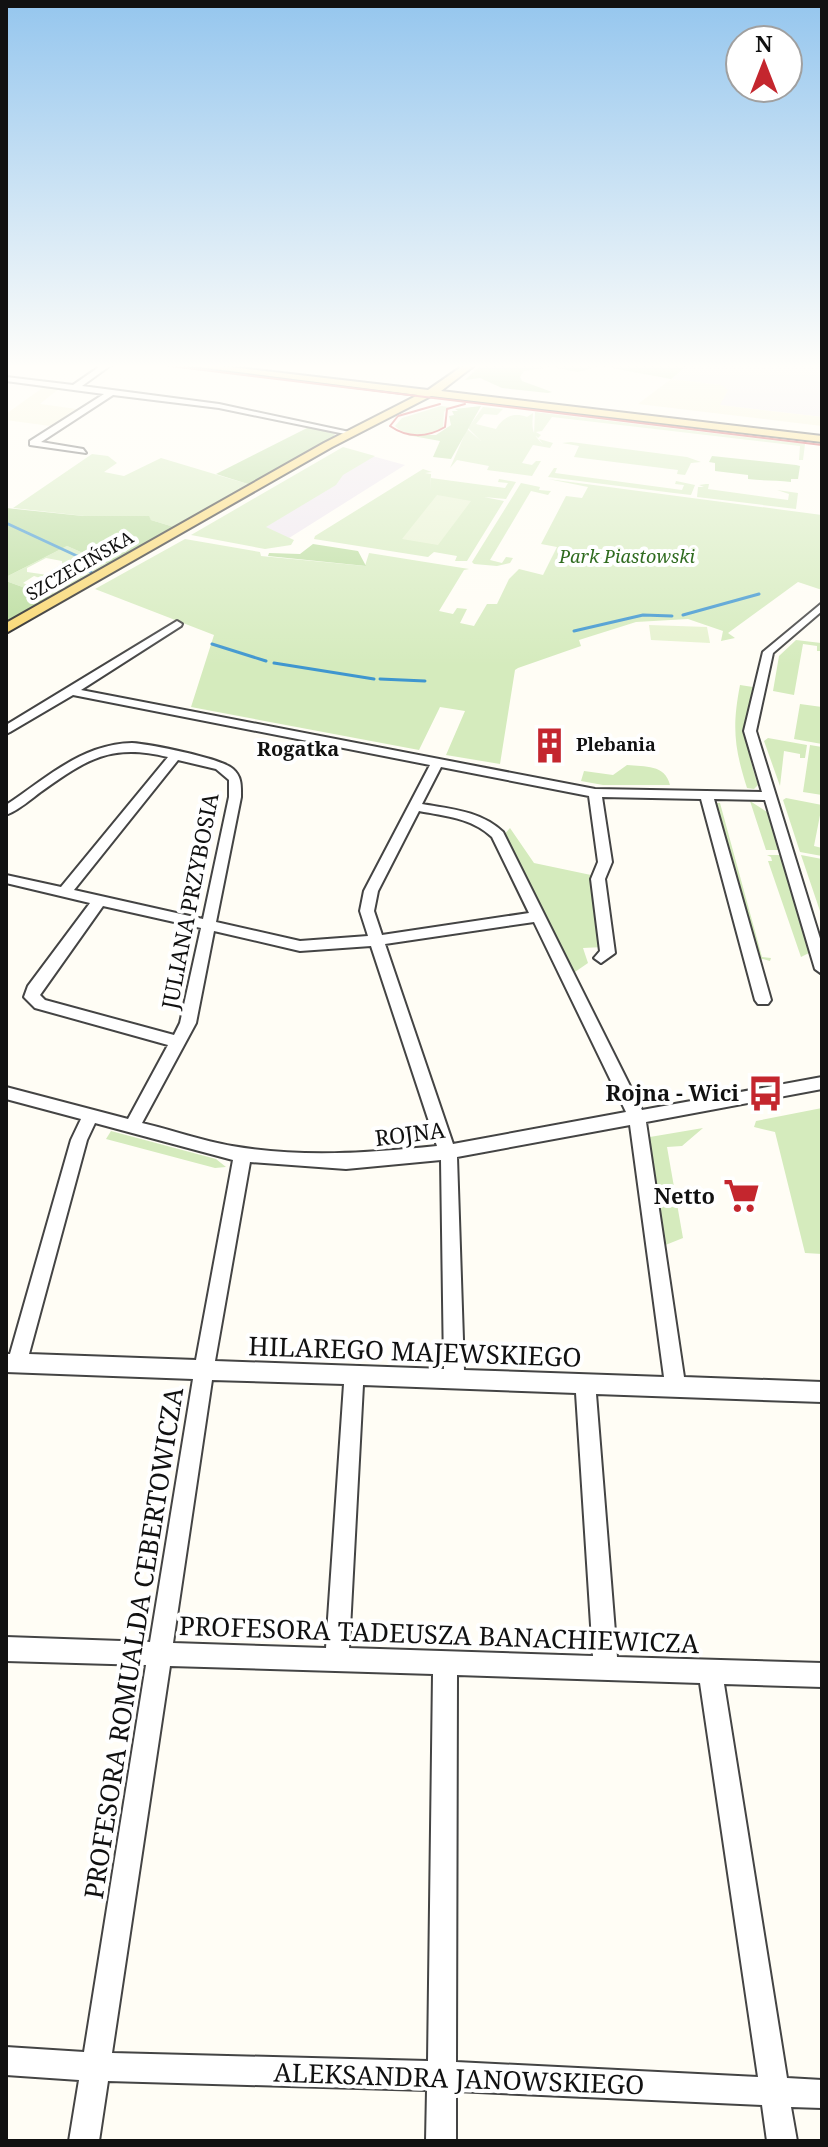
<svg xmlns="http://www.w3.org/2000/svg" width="828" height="2147" font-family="'Noto Serif',serif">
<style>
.industrial{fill:#eee6ef}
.farmland{fill:#f6f3d4}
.green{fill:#d5ebbd}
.forest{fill:#b9dc9c}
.pitch{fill:#e6f2cf}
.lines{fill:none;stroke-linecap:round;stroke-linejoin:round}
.stream{stroke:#3f96cf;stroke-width:3}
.minor-casing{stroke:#444;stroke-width:4}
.major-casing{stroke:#222;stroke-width:4}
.minor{fill:#fff;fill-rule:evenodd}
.major{fill:#f9d66b;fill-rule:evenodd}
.tram{stroke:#c4262e;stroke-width:2}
.labels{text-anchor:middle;stroke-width:8;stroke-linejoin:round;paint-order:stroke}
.far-park-label{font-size:18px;font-style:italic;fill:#2f6b1f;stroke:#fff}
.far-street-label{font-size:18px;fill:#111;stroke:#fff}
.far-poi-label{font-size:18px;font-weight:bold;fill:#111;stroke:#fff;text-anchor:start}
.far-neighbourhood-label{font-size:20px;font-weight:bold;fill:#111;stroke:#fff}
.street-label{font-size:22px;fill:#111;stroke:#fff}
.poi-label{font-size:22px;font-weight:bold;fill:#111;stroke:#fff;text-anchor:end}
.near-street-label{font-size:26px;fill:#111;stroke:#fff}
</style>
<rect width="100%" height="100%" fill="#fffdf5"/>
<path class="industrial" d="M 688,365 L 822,366 L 822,417 L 720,405 L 721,385 L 671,379 Z
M 372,456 L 405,465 L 289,538 L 256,528 Z"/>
<path class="farmland" d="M 671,379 L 721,385 L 728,390 L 720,405 L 822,417 L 822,426 L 638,404 Z
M 45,386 L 61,387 L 40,404 L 77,409 L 50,426 L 6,420 L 6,414 Z"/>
<path class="green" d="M 441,406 L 449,407 L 444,412 L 443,428 C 429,438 407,438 395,426 L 402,418 Z
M 483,407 L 503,409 L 497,415 L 484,414 L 476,424 L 496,429 C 503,417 513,412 527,417 L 533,413 C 532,427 531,434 543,444 L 539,439 L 553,443 L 550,448 L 533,445 L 522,463 L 532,465 L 536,461 L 541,461 L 532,476 L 487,470 L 489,466 L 457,460 L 450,468 L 467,429 L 481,441 L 468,428 Z
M 535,412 L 805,444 L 803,460 L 799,460 L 800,446 L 552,417 L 542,431 L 536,432 L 541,435 L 538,438 L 534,434 Z
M 571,442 L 687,457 L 701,462 L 691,463 L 685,475 L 677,474 L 678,470 L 574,457 L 579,446 L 562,443 Z
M 343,447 L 375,456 L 343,475 L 336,485 L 266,527 L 294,540 L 291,545 L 265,549 L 191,535 Z
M 92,454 L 108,456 L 117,463 L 104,472 L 124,476 L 161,458 L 251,485 L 174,527 L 151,520 L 148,516 L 84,516 L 13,508 Z
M 554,468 L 557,468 L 555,473 L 682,490 L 684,485 L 675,484 L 676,481 L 695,485 L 691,495 L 674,493 L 548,477 Z
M 423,469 L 432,472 L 425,473 L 431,474 L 430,490 L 431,478 L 505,488 L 508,483 L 498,482 L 499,479 L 516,482 L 506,499 L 484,497 L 504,501 L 467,561 L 455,561 L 457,556 L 434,552 L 428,557 L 314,539 L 315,536 Z
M 548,479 L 822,515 L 822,590 L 798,582 L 728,633 L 735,638 L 721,641 L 723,631 L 688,619 L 636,622 L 579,640 L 581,646 L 518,668 L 515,670 L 500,764 L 446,755 L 465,711 L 440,707 L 419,750 L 191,707 L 214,635 L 95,589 L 185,539 L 260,552 L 261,556 L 365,566 L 369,553 L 469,569 L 464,570 L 439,611 L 453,614 L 457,608 L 467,609 L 460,623 L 474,626 L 487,604 L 497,604 L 509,579 L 519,569 L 543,575 L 557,547 L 541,544 L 566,496 L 582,498 L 588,487 Z
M 521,483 L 540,487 L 539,490 L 551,491 L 548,495 L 531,491 L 490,560 L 502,563 L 506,557 L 513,558 L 510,563 L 497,566 L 474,564 L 472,562 Z
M 706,484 L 709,484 L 708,489 L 788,500 L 789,494 L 777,490 L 798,493 L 796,509 L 697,497 L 698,487 L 704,487 L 699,485 Z
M 67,546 L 108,564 L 67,588 L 56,584 L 65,576 L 52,570 L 62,564 L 62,561 L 46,558 L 27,568 L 27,572 L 55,576 L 49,581 L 34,576 L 23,583 L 34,587 L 44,584 L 63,590 L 50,597 L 6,581 L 6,577 Z
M 796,640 L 821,643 L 821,651 L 817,651 L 817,646 L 803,644 L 794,695 L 773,691 L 779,656 Z
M 740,685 L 753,687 C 743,728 745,745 758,785 L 754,789 L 747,788 C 734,747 732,727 740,685 Z
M 800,704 L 822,707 L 822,744 L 794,739 Z
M 768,738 L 807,745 L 805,758 L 800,758 L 800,754 L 784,751 L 780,786 L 764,741 Z
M 810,745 L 822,747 L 822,795 L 803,792 Z
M 627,765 C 645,767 665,764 670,785 L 603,785 L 581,781 L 584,771 L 613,775 Z
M 786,798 L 822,805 L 814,846 L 822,848 L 822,856 L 800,852 L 783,800 Z
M 750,801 L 767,812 L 780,850 L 766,850 Z
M 713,803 L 720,803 L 762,957 L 771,958 L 770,961 L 755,957 Z
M 510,828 L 534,863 L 591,875 L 604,947 L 583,948 L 588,963 L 572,974 L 503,836 Z
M 767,855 L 780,855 L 811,952 L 801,957 L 768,861 L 772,861 L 771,857 Z
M 801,855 L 822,859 L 822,917 Z
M 822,1108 L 822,1254 L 805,1253 L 775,1132 L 754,1127 L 756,1121 Z
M 703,1128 L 682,1146 L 667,1147 L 683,1238 L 663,1246 L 644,1138 Z
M 111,1131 L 216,1159 L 226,1167 L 215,1168 L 106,1139 Z"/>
<path class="forest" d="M 481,365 L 688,365 L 671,379 L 601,366 L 578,372 L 551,367 L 524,371 L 520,377 L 522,381 L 552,392 L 548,393 L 502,388 L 480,378 L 465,380 Z
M 481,406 L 451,459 L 433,457 L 440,441 L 407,435 L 436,435 L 451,425 L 449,416 L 454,415 L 452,411 L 458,411 L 455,409 Z
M 309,427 L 335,434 L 331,440 L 251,485 L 216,474 Z
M 712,456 L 796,465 L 800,466 L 798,479 L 791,479 L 791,482 C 776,480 762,481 748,479 L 748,475 L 715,471 L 715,463 L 709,462 Z
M 6,508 L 83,516 L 149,516 L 151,520 L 174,527 L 108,564 L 67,546 L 6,577 Z
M 313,544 L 358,551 L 366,566 L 268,556 L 269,553 L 300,554 Z
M 6,581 L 50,597 L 6,623 Z"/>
<path class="pitch" d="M 437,495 L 471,501 L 438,545 L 402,539 Z
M 649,625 L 707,627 L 710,643 L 651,640 Z"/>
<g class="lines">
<path class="stream" d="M 6,523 L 90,562 L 83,567 L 91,572
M 683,615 L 759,594
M 574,631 L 643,615 L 672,616
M 212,644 L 266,661
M 274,663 L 374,679
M 380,679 L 425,681"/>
<defs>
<path id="minor" d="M 102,365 L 111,365 L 82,386 L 219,404 L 354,433 L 350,435 L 219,408 L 113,395 L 41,442 L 83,449 L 86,453 L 30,445 L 30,441 L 104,394 L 6,381 L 6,377 L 73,385 Z
M 822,603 L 822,611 L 773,653 L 756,731 L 822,945 L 822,974 L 815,969 L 765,800 L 714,799 L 771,1000 L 768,1004 L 758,1004 L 755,1000 L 701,799 L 602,797 L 612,862 L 605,879 L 615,953 L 601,963 L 594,958 L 600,951 L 591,879 L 598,862 L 589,796 L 441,767 L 422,804 C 451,809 481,811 503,832 L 642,1110 L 822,1077 L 822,1089 L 646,1122 L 684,1377 L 822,1382 L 822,1402 L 596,1394 L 617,1657 L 822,1663 L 822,1687 L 724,1684 L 787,2078 L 822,2080 L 822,2108 L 791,2107 L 797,2141 L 767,2141 L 762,2105 L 456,2091 L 456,2141 L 426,2141 L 427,2090 L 108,2081 L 99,2141 L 69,2141 L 79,2080 L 6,2075 L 6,2047 L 84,2052 L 146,1665 L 6,1661 L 6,1637 L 150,1642 L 193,1379 L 6,1372 L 6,1354 L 10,1354 L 71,1140 L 81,1119 L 6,1099 L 6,1087 L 128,1119 L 168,1045 L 35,1008 L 24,997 L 28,986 L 90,903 L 6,883 L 6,875 L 61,887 L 168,757 C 111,743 87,759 42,791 C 31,799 19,810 6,815 L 6,805 C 35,786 62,762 95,750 C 107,746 119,743 132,743 C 149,744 221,758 233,769 C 242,777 241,786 241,797 L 216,922 L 300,941 L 368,936 L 360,911 L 364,891 L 430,765 L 73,695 L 10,732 L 6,734 L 6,725 L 177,621 L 182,624 L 181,626 L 81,690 L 595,789 L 762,792 L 744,731 L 763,652 ZM 178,760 L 216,769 L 229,780 L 229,797 L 203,919 L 74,890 ZM 419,811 C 445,816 472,818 492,837 L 529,913 L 382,935 L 374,911 L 378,891 ZM 103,906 L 201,928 L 180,1023 L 174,1035 L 45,1000 L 40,995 ZM 534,922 L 626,1112 L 453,1144 L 385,944 ZM 214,931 L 300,951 L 371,946 L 437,1146 C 368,1153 301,1158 232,1146 C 202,1141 172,1130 142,1123 L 196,1023 ZM 95,1123 L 233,1160 L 196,1360 L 29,1354 L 87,1140 ZM 630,1125 L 664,1377 L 464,1370 L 457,1157 ZM 441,1160 L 444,1369 L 215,1361 L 250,1162 L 346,1169 ZM 212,1380 L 344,1384 L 326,1648 L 173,1643 ZM 363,1385 L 576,1393 L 593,1656 L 349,1648 ZM 170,1666 L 433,1674 L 428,2061 L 112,2053 ZM 457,1675 L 700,1683 L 758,2077 L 456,2062 Z"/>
<path id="major" d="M 183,365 L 214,365 L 428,390 L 464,365 L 475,365 L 441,391 L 822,436 L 822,442 L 431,396 L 332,447 L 6,633 L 6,623 L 324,443 L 418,395 Z"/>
</defs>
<use href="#minor" class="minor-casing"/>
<use href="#major" class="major-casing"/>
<use href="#minor" class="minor"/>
<use href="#major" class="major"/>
<path class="tram" d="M 162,365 L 822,445
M 440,404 L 398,416 L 390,426 C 407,438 427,438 445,427 L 447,409 L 465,404"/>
</g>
<linearGradient id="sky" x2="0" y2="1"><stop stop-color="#95c6ee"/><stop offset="0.55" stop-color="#fffefa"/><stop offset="1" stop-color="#fffefa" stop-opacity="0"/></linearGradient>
<rect width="828" height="666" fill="url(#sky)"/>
<defs>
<symbol id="building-bare" viewBox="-9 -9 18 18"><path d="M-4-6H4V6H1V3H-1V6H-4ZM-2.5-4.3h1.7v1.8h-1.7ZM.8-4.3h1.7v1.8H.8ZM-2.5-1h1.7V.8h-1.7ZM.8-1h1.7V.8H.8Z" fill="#c4262e" stroke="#fff" stroke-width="2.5" paint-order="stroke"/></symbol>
<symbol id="bus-bare" viewBox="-9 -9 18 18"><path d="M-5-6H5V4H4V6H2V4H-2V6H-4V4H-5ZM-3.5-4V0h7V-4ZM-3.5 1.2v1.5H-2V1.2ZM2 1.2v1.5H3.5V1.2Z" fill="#c4262e" stroke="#fff" stroke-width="2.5" paint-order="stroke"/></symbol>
<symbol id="supermarket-bare" viewBox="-9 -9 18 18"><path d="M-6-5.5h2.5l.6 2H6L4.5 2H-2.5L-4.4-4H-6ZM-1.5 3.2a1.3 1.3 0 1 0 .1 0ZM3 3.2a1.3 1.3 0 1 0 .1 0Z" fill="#c4262e" stroke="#fff" stroke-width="2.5" paint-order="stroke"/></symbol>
</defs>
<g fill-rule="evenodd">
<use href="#building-bare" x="524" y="720" width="51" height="51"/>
<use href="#bus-bare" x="740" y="1068" width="51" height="51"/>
<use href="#supermarket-bare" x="716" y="1170" width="51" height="51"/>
</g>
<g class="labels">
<g class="far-park-label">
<text x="627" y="563">Park Piastowski</text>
</g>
<g class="far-street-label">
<text transform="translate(80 566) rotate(-30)" y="6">SZCZECIŃSKA</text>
</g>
<g class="far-poi-label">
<text x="576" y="751">Plebania</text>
</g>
<g class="far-neighbourhood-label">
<text x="298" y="756">Rogatka</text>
</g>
<g class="street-label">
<text transform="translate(190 901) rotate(-79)" y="8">JULIANA PRZYBOSIA</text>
<text transform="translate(410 1134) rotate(-7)" y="8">ROJNA</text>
</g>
<g class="poi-label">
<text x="739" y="1101">Rojna - Wici</text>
<text x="715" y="1204">Netto</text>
</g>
<g class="near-street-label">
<text transform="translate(415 1352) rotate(2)" y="9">HILAREGO MAJEWSKIEGO</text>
<text transform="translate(439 1635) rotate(2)" y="9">PROFESORA TADEUSZA BANACHIEWICZA</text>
<text transform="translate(134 1643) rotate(-81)" y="9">PROFESORA ROMUALDA CEBERTOWICZA</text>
<text transform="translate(459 2079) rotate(2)" y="9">ALEKSANDRA JANOWSKIEGO</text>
</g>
</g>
<rect width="828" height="2147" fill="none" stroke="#111111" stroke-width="16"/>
<g transform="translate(764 64)"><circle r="38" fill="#ffffff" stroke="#a0a0a0" stroke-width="2"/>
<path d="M0-6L14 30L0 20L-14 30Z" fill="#c4262e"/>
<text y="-12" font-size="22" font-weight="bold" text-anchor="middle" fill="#111111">N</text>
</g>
</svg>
